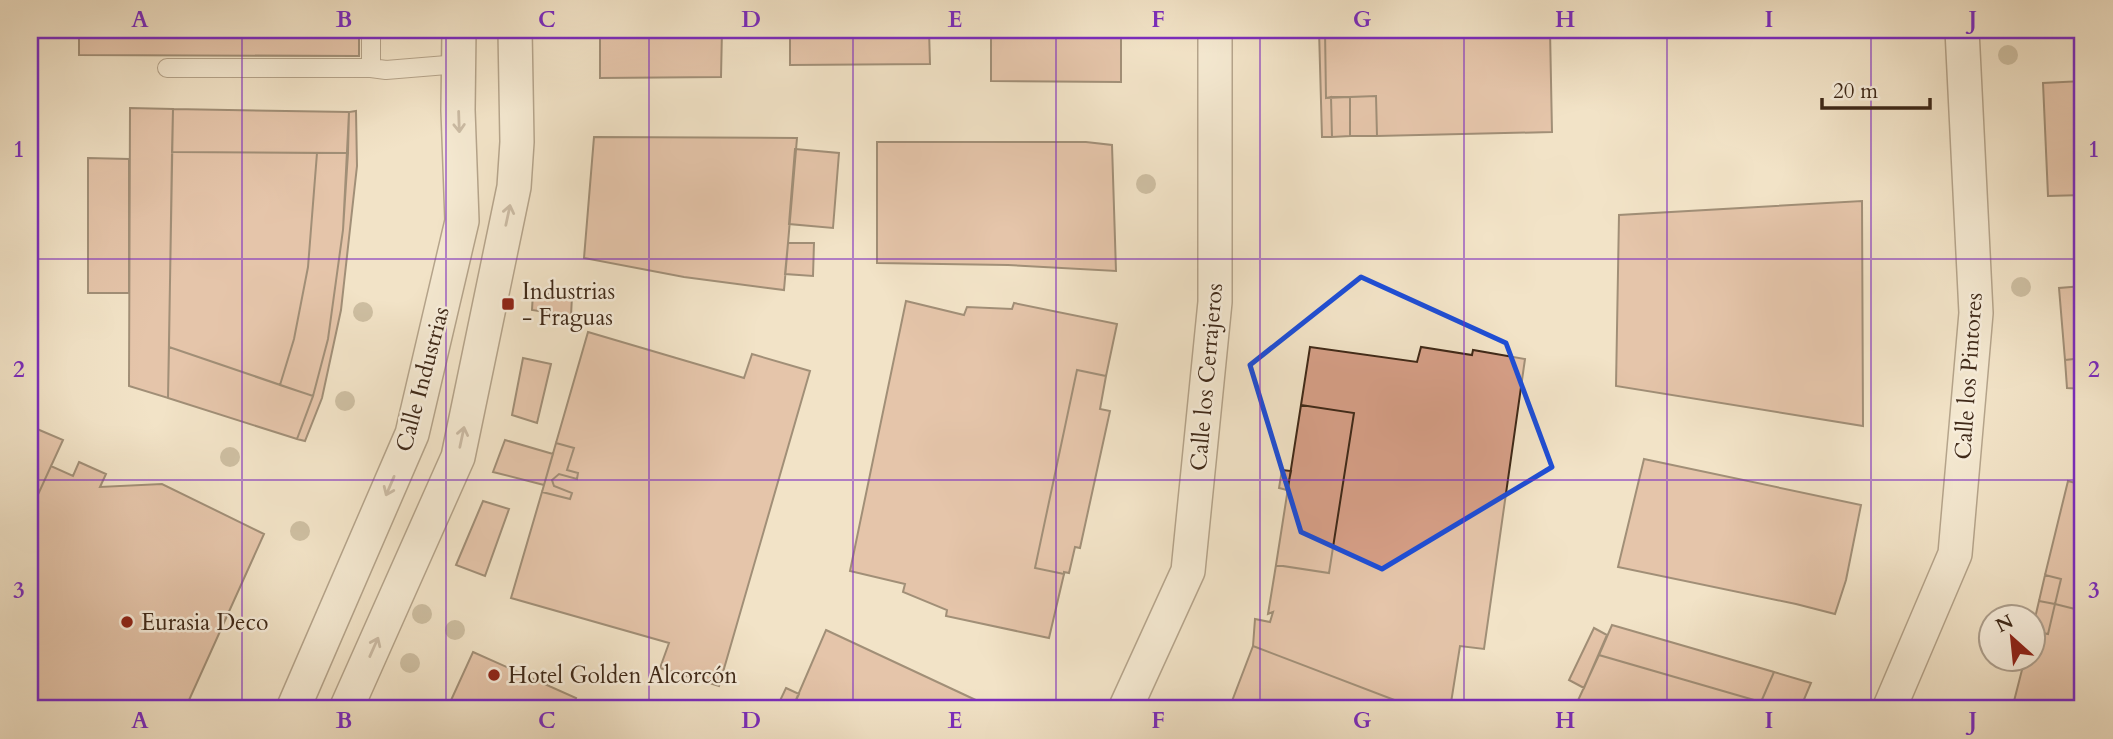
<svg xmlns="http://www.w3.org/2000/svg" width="2113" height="739" font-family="Cardo,serif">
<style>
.building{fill:#d69f87;stroke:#3f2918;stroke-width:2}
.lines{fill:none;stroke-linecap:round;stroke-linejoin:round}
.service-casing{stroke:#6c5844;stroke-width:20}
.minor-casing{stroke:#6c5844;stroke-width:36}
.service{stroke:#f7eddb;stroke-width:18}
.minor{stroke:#f7eddb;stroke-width:33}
.tree{fill:#a29277}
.oneway{stroke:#9b8b7a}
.marked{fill:none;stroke:#1d4ed8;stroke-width:5;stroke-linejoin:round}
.grid{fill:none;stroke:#7b2cbf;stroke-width:2;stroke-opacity:0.55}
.poi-dot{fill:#8f2418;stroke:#f7eddb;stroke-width:2.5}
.labels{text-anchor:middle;stroke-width:5;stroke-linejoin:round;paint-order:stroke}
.poi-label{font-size:23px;fill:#3f2918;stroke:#f7eddb;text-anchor:start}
.street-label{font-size:23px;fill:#3f2918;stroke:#f7eddb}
.neatline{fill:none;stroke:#7b2cbf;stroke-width:2.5}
.grid-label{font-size:23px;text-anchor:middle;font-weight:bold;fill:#7b2cbf}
</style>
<rect width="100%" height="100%" fill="#f2e3c7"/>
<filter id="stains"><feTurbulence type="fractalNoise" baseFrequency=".00286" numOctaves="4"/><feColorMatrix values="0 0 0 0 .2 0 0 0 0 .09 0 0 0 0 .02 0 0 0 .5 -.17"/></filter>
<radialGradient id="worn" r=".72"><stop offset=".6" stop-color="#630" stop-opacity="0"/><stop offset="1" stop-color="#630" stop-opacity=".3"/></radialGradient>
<path class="building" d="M 79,30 L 359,30 L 359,56 L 79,55 Z
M 600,30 L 722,30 L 721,77 L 600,78 Z
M 790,30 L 929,30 L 930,64 L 790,65 Z
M 991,30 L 1121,30 L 1121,82 L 991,81 Z
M 1319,30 L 1325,30 L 1326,98 L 1331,97 L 1332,137 L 1322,137 Z
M 1325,30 L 1550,30 L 1552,132 L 1377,136 L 1376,96 L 1326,98 Z
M 2083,81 L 2083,195 L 2048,196 L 2043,83 Z
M 1376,96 L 1377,136 L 1350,136 L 1350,97 Z
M 1376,96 L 1377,136 L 1350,136 L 1350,97 Z
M 1331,97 L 1350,97 L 1350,136 L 1332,137 Z
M 1331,97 L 1350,97 L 1350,136 L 1332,137 Z
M 130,108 L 173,109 L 168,398 L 129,386 Z
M 173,109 L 349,112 L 348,153 L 172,152 Z
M 356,111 L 357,166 L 341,310 L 322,398 L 305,441 L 297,439 L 313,396 L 328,339 L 343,230 L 349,112 Z
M 594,137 L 797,138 L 784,290 L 684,277 L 584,258 Z
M 877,142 L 1086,142 L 1112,145 L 1116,271 L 1008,265 L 877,263 Z
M 795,149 L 839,153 L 833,228 L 789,224 Z
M 172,152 L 317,153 L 308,267 L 294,339 L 280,385 L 169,347 Z
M 317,153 L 348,153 L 343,230 L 328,339 L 313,396 L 280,385 L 294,339 L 308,267 Z
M 88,158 L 129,159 L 129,293 L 88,293 Z
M 1862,201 L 1863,426 L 1616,386 L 1619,215 Z
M 788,243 L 814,243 L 813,276 L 785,274 Z
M 2083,286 L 2083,358 L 2065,360 L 2059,288 Z
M 533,293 L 572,296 L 571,316 L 532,310 Z
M 533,293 L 572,296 L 571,316 L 532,310 Z
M 906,301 L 964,315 L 967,307 L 1012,309 L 1014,303 L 1117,324 L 1106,376 L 1077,370 L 1035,568 L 1064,574 L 1049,638 L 946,616 L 947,610 L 903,592 L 905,584 L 850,571 Z
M 588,332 L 744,378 L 752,354 L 810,371 L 719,686 L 660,668 L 669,643 L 511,598 L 542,492 L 570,499 L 572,493 L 554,486 L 552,480 L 559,474 L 577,479 L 578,473 L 567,470 L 574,448 L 556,443 Z
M 169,347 L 313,396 L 297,439 L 168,398 Z
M 1310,347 L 1417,362 L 1421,347 L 1472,355 L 1473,350 L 1525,359 L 1484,649 L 1460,646 L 1450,709 L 1418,709 L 1253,646 L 1255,619 L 1270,622 L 1273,612 L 1268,614 L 1276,565 L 1329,573 L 1354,413 L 1301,405 Z
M 523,358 L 551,364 L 537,423 L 512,415 Z
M 2083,358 L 2083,389 L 2067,388 L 2065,360 Z
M 1077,370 L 1106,376 L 1100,409 L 1110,411 L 1080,548 L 1075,547 L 1069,573 L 1064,572 L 1064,574 L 1035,568 Z
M 1301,405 L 1354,413 L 1329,573 L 1276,565 Z
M 1301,405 L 1354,413 L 1329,573 L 1276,565 Z
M 30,426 L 63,440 L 30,512 Z
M 505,440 L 553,454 L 544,485 L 493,472 Z
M 556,443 L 574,448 L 567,470 L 578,473 L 577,479 L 559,474 L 552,480 L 554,486 L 572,493 L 570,499 L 542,492 Z
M 556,443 L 574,448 L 567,470 L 578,473 L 577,479 L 559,474 L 552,480 L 554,486 L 572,493 L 570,499 L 542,492 Z
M 1644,459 L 1861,505 L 1846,580 L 1835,614 L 1796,604 L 1618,567 Z
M 79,462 L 106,474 L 100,487 L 162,484 L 264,534 L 185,709 L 30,709 L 30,512 L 51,466 L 73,476 Z
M 1282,470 L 1291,471 L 1287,490 L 1279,488 Z
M 2068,481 L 2083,485 L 2083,611 L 2055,604 L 2061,579 L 2045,575 Z
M 483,501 L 509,509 L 485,576 L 456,565 Z
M 2045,575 L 2061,579 L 2055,604 L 2039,601 Z
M 2039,601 L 2055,604 L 2048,634 L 2032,631 Z
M 2055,604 L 2083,611 L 2083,709 L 2012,709 L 2025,658 L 2032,658 L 2032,631 L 2048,634 Z
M 1612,625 L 1774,672 L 1761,702 L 1599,655 Z
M 1594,628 L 1607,635 L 1584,688 L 1569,680 Z
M 826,630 L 995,709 L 792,709 Z
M 1253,646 L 1418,709 L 1229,709 Z
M 473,652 L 576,698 L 571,709 L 447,709 Z
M 1599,655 L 1761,702 L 1787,709 L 1574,709 Z
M 1774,672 L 1811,683 L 1800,709 L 1787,709 L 1761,702 Z
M 786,688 L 799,694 L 792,709 L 776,709 Z
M 786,688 L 799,694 L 792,709 L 776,709 Z"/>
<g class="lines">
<defs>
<path id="service" d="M 371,30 L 371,68 L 386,70 L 459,64
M 167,68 L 371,68"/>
<path id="minor" d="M 293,709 L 412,434 L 462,221 L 458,110 L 459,30
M 346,709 L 458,457 L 514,187 L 517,142 L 515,30
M 1125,709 L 1188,571 L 1215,302 L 1215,30
M 1889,709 L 1955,554 L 1976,313 L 1962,30"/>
</defs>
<use href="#service" class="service-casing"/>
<use href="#minor" class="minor-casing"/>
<use href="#service" class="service"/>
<use href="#minor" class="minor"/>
</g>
<g class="tree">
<circle cx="2008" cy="55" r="10"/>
<circle cx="1146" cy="184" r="10"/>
<circle cx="2021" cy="287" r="10"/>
<circle cx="363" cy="312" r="10"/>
<circle cx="345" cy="401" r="10"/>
<circle cx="230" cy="457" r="10"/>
<circle cx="300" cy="531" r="10"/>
<circle cx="422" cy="614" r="10"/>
<circle cx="455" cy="630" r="10"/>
<circle cx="410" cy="663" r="10"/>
</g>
<defs><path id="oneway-shaft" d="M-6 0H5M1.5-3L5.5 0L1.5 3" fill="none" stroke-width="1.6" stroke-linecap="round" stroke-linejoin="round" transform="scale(1.75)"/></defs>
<g class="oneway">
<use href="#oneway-shaft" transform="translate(459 122) rotate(88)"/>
<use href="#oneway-shaft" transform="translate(508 215) rotate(-78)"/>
<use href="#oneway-shaft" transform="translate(462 437) rotate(-78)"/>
<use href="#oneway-shaft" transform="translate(390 486) rotate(113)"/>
<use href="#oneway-shaft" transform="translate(374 647) rotate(-66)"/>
</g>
<path d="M0 0H2113V739H0ZM 1361,277 L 1506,343 L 1552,467 L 1382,569 L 1301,532 L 1250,365 Z" fill="#f2e3c7" fill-opacity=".55" fill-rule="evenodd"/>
<path class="marked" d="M 1361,277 L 1506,343 L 1552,467 L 1382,569 L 1301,532 L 1250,365 Z"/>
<path class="grid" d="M 242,30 L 242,709M 446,30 L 446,709M 649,30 L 649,709M 853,30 L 853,709M 1056,30 L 1056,709M 1260,30 L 1260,709M 1464,30 L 1464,709M 1667,30 L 1667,709M 1871,30 L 1871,709M 30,259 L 2083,259M 30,480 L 2083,480"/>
<g class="poi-dot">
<rect x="501" y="297" width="14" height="14" rx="3.5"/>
<circle cx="127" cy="622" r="7"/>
<circle cx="494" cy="675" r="7"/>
</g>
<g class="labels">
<g class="poi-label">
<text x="522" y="299">Industrias<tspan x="522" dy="26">- Fraguas</tspan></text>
<text x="141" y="630">Eurasia Deco</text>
<text x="508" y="683">Hotel Golden Alcorcón</text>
</g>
<g class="street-label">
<text transform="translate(1968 376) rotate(-86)" y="8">Calle los Pintores</text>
<text transform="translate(1206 377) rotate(-85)" y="8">Calle los Cerrajeros</text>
<text transform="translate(422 379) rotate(-75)" y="8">Calle Industrias</text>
</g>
</g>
<rect width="2113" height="739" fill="none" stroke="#f2e3c7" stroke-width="77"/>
<g transform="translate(2012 638) rotate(333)"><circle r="33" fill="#f7eddb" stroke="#ad9f8d" stroke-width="2"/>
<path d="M0-5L12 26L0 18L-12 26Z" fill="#8f2418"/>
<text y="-10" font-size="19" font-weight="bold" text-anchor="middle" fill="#3f2918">N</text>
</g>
<path d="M1822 98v10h108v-10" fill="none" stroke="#3f2918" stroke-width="3.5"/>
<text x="1833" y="98" font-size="21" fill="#3f2918" stroke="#f7eddb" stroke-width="5" paint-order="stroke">20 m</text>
<rect x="38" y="38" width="2036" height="662" class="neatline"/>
<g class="grid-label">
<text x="140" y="27">A</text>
<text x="344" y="27">B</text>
<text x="547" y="27">C</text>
<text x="751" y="27">D</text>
<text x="955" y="27">E</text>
<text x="1158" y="27">F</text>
<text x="1362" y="27">G</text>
<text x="1565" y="27">H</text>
<text x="1769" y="27">I</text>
<text x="1973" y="27">J</text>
<text x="19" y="157">1</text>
<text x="2094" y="157">1</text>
<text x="19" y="377">2</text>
<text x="2094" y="377">2</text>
<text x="19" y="598">3</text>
<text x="2094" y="598">3</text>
<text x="140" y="728">A</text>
<text x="344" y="728">B</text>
<text x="547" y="728">C</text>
<text x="751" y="728">D</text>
<text x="955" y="728">E</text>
<text x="1158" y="728">F</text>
<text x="1362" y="728">G</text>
<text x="1565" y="728">H</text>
<text x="1769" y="728">I</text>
<text x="1973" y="728">J</text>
</g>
<rect width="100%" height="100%" filter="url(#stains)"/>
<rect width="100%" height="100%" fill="url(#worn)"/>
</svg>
